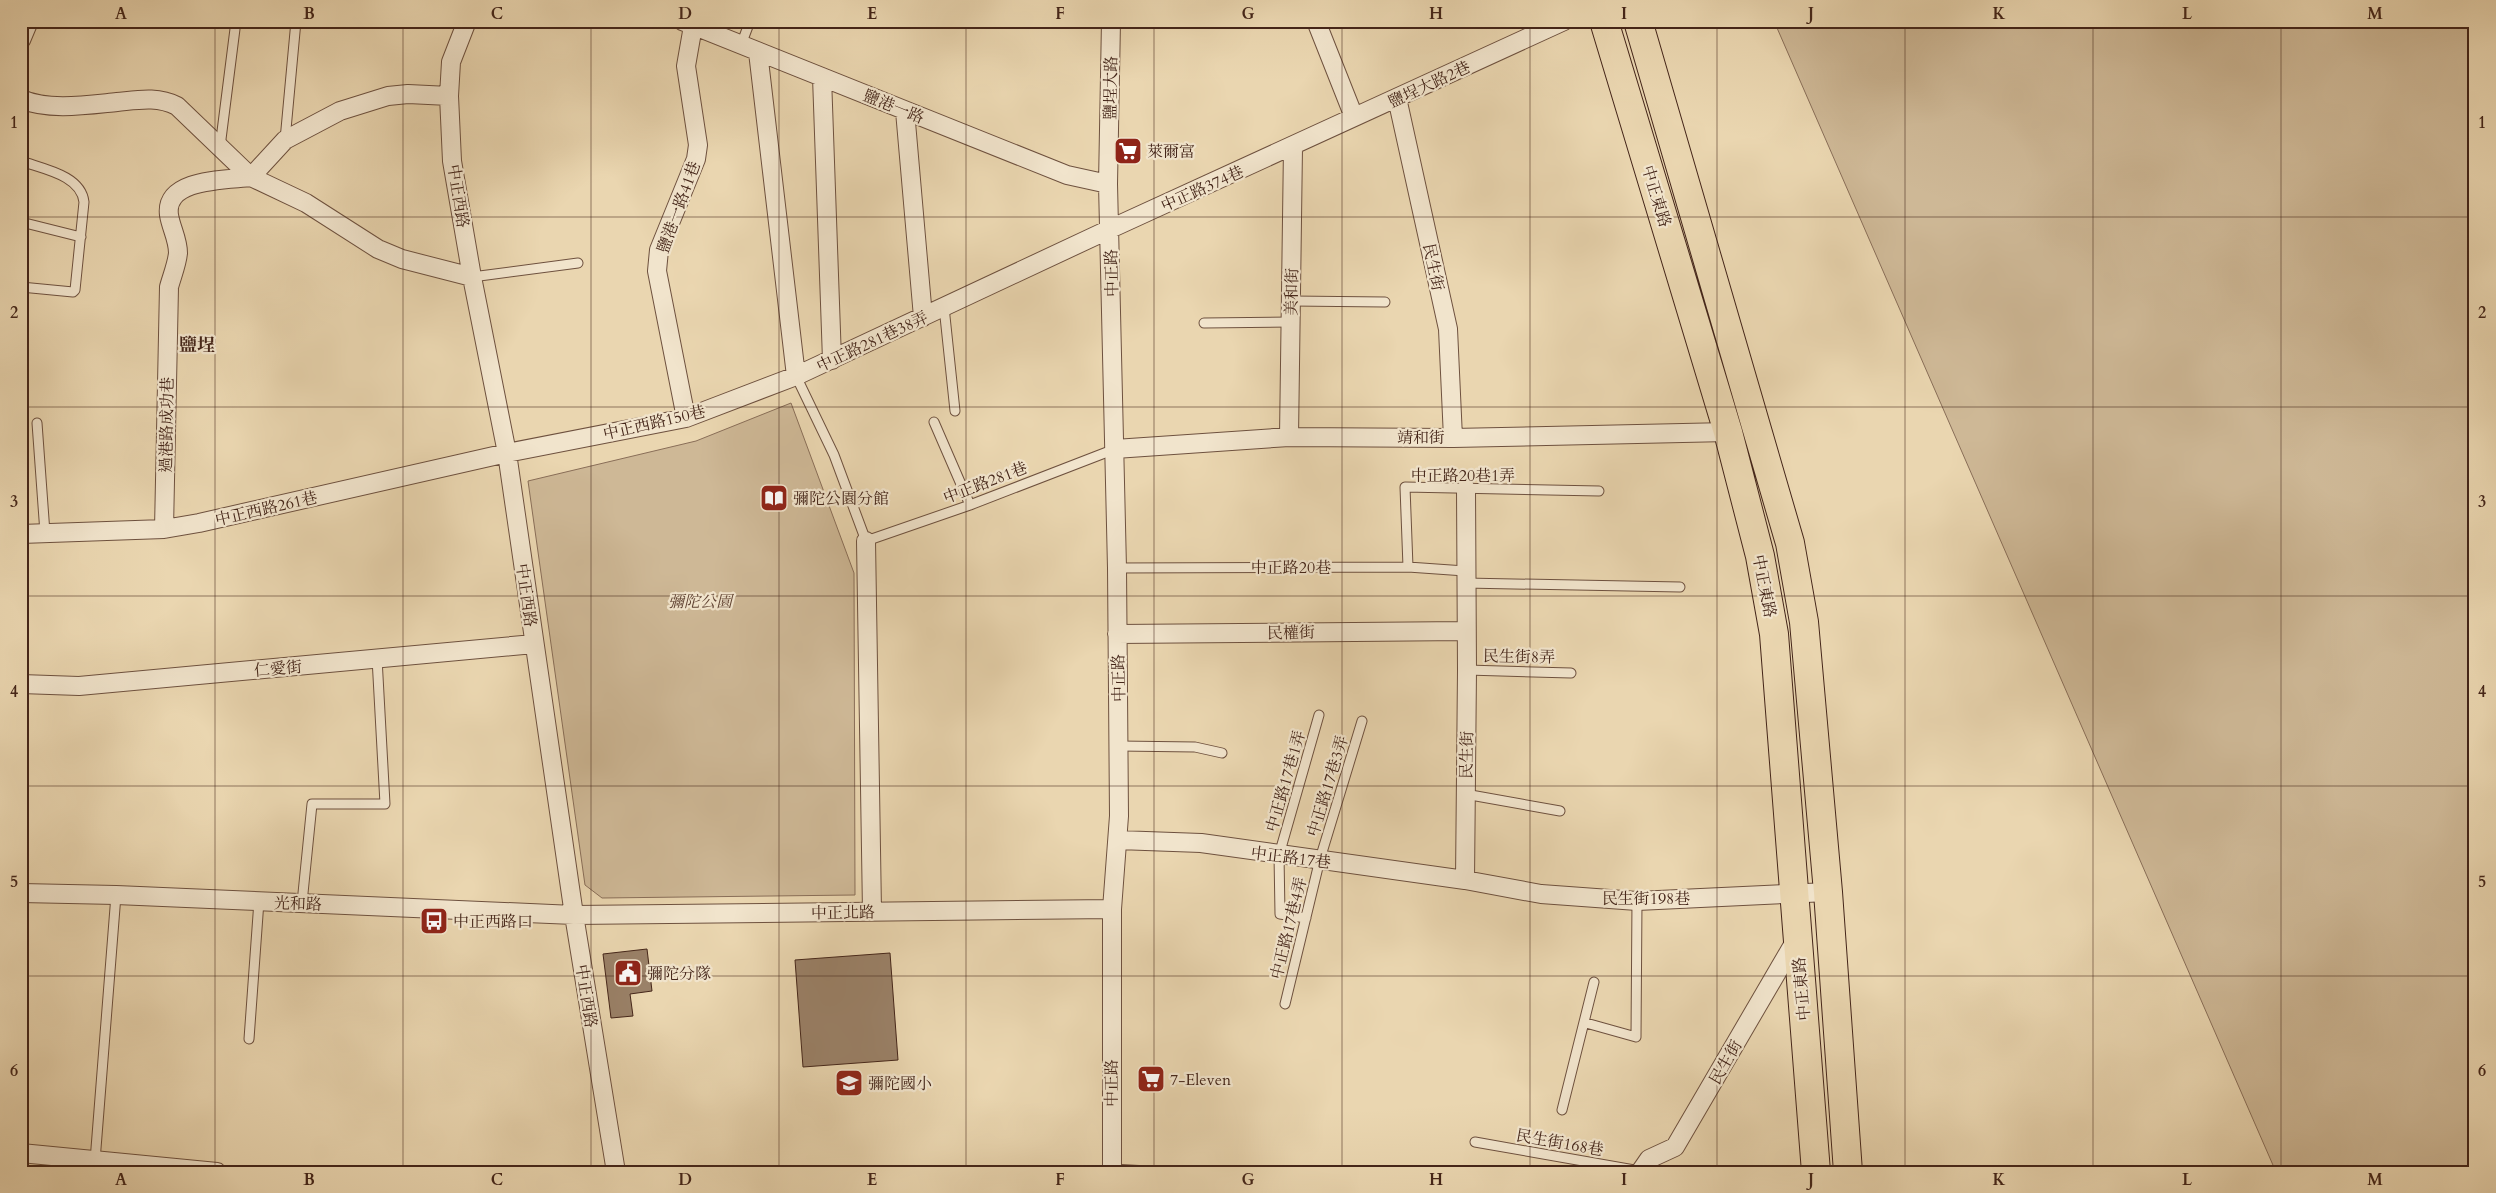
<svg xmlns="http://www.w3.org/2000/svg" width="2496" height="1193" font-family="Cardo,'Noto Serif TC',serif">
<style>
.green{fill:#ceb896;stroke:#896e58}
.building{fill:#9a8168;stroke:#442519}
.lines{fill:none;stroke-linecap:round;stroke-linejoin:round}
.service-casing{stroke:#6e513f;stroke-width:11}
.minor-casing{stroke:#6e513f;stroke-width:20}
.primary-casing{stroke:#442519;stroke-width:30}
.service{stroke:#f1e4cc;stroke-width:9}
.minor{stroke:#f1e4cc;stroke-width:18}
.primary{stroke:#ead6b0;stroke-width:28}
.grid{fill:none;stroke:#442519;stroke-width:1;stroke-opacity:0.55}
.labels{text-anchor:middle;stroke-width:4.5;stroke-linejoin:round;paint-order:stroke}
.street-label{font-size:16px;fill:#442519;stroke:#f1e4cc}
.poi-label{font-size:16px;fill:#442519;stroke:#f1e4cc;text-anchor:start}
.park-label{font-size:16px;font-style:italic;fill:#604232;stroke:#f1e4cc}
.neighbourhood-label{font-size:18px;font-weight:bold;fill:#442519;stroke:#f1e4cc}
.neatline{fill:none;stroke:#442519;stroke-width:2}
.grid-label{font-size:16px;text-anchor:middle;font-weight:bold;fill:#442519}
</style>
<rect width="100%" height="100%" fill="#ead6b0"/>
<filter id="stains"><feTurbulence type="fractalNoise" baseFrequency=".004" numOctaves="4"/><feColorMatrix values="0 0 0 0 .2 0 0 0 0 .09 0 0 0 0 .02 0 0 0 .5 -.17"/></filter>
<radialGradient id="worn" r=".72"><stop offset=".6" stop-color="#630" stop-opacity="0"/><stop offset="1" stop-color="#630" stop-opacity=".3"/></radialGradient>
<path class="green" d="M 1774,21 L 2475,21 L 2475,1172 L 2276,1172 Z
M 791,403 L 854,573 L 855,895 L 602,898 L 585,885 L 528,481 L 696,441 Z"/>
<path class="building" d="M 647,949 L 652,991 L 630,994 L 633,1016 L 611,1018 L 603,954 Z
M 890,953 L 898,1060 L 803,1067 L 795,960 Z"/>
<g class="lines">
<defs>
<path id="service" d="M 741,45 L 750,21
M 285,140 L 296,21
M 220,147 L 236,21
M 21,161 C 43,169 81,175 84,202 L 75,290 L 73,292 L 21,287
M 21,222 L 81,237
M 472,277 L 578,263
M 1292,301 L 1385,302
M 944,307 L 955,411
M 1204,323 L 1291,322
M 796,376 L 834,455 L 866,541 L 970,505 L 1115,449
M 934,422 L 970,505
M 37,423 L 45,533
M 1408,567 L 1405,487 L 1599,491
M 1117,568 L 1408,567 L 1465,571
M 1465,583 L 1680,587
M 1467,670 L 1571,673
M 1119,746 L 1195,747 L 1222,753
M 1465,794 L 1560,811
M 302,903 L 312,804 L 385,804 L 377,658
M 1306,918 L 1280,914 L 1279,855 L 1319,715
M 1285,1004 L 1320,859 L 1362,721
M 1586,1023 L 1636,1037 L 1637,901
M 249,1039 L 259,901
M 1562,1110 L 1594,982
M 1475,1142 L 1640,1171
M 95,1161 L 116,895
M 1112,1169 L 1166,1172"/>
<path id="minor" d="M 467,21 L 451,62 L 449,96 L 452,161 L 472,277 L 507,453 L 574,915 L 616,1172
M 682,21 L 1067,175 L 1108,184
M 1111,21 L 1108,184 L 1117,568 L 1119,816 L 1112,909 L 1112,1172
M 1316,21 L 1354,117
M 21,40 L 29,21
M 758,52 L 796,376
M 822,77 L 832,360
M 1397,98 L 1448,329 L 1453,438
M 21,99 C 49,111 87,105 117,102 C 138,100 157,96 177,106 L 251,177 L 306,203 L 378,249 L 402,259 L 472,277
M 905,111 L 923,317
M 686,418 L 657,271 L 659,250 L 696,159 L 698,145 L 686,66 L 693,26
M 1289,437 L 1293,147
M 1115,449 L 1289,437 L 1453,438 L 1728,432
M 164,529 L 169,287 C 172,276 177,264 178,253 C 178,239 171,228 169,215 C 164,178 227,180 251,177 L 285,140 L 340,111 L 388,96 L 408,94 L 449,96
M 21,534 L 164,529 L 199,523 L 507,453 L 686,418 L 796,376 L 1110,229 L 1564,21
M 866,541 L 872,911
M 1117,634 L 1465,631
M 21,684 L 79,686 L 534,644
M 1118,840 L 1201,843 L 1465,880 L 1541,894 L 1637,901 L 1828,892
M 1465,880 L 1467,670 L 1466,489
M 21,893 L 116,895 L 574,915 L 1112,909
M 21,1153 L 217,1172
M 1640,1172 L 1649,1159 L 1675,1147 L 1797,938"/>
<path id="primary" d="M 1604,21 L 1728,432 L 1760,556 L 1774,634 L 1816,1172
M 1638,21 L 1790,543 L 1804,622 L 1828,892 L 1848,1172"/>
</defs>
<use href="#service" class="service-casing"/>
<use href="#minor" class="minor-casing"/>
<use href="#primary" class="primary-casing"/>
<use href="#service" class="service"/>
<use href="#minor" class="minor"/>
<use href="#primary" class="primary"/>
</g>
<path class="grid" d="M 215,21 L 215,1172M 403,21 L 403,1172M 591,21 L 591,1172M 779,21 L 779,1172M 966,21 L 966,1172M 1154,21 L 1154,1172M 1342,21 L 1342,1172M 1530,21 L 1530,1172M 1717,21 L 1717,1172M 1905,21 L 1905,1172M 2093,21 L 2093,1172M 2281,21 L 2281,1172M 21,217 L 2475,217M 21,407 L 2475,407M 21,596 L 2475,596M 21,786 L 2475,786M 21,976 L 2475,976"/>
<defs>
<symbol id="supermarket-square" viewBox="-11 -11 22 22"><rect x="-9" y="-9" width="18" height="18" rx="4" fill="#8f2418" stroke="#f1e4cc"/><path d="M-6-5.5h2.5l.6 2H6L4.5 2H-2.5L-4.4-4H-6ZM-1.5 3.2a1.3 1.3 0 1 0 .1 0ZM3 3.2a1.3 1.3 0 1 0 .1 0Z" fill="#fff"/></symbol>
<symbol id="library-square" viewBox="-11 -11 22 22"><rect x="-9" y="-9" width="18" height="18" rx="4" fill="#8f2418" stroke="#f1e4cc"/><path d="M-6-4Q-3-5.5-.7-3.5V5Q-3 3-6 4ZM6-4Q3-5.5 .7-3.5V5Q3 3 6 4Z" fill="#fff"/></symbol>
<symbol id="bus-square" viewBox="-11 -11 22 22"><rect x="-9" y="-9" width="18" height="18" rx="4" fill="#8f2418" stroke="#f1e4cc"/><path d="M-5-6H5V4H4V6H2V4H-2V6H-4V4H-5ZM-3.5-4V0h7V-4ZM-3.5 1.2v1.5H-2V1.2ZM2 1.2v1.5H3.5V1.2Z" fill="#fff"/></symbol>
<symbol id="civic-square" viewBox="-11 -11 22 22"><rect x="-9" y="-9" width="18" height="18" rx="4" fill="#8f2418" stroke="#f1e4cc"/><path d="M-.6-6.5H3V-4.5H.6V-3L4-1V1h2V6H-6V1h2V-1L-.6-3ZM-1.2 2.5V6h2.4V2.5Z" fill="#fff"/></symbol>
<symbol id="school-square" viewBox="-11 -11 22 22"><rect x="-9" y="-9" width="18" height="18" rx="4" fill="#8f2418" stroke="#f1e4cc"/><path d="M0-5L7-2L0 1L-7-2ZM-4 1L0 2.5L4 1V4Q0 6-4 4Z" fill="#fff"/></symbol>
</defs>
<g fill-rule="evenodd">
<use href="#supermarket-square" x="1112" y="135" width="32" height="32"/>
<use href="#library-square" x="758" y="482" width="32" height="32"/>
<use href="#bus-square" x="418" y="905" width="32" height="32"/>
<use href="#civic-square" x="612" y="957" width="32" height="32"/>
<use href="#supermarket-square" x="1135" y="1063" width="32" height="32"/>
<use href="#school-square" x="833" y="1067" width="32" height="32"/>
</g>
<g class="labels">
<g class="street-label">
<text transform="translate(1429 84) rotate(-25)" y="6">鹽埕大路2巷</text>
<text transform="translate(1110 88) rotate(-89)" y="6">鹽埕大路</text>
<text transform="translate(894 106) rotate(22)" y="6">鹽港一路</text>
<text transform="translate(1202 188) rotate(-24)" y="6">中正路374巷</text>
<text transform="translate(459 196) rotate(81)" y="6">中正西路</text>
<text transform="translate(1657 196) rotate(73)" y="6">中正東路</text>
<text transform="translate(678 207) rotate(-70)" y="6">鹽港一路41巷</text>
<text transform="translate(1434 267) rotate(78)" y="6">民生街</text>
<text transform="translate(1111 273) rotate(-91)" y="6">中正路</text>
<text transform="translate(1291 292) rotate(-89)" y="6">美和街</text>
<text transform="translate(872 341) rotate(-25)" y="6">中正路281巷38弄</text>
<text transform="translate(654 422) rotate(-13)" y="6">中正西路150巷</text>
<text transform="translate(166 425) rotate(-89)" y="6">過港路成功巷</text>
<text x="1421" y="443">靖和街</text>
<text x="1463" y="481">中正路20巷1弄</text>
<text transform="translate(985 482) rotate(-21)" y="6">中正路281巷</text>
<text transform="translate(266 508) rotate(-13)" y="6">中正西路261巷</text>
<text x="1291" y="573">中正路20巷</text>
<text transform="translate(1765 586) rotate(79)" y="6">中正東路</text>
<text transform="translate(527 595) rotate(82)" y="6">中正西路</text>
<text transform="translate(1291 632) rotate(-1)" y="6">民權街</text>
<text transform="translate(1519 656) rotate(1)" y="6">民生街8弄</text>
<text transform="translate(278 668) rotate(-5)" y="6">仁愛街</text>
<text transform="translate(1118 678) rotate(-91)" y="6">中正路</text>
<text transform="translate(1466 755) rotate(-89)" y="6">民生街</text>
<text transform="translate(1285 781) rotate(-74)" y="6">中正路17巷1弄</text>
<text transform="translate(1327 786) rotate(-73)" y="6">中正路17巷3弄</text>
<text transform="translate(1291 857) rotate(7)" y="6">中正路17巷</text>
<text x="1646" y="904">民生街198巷</text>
<text transform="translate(298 903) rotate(2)" y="6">光和路</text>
<text transform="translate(843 912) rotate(-1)" y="6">中正北路</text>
<text transform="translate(1288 928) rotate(-76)" y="6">中正路17巷4弄</text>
<text transform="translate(1801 989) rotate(-95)" y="6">中正東路</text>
<text transform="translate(587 996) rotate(81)" y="6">中正西路</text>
<text transform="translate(1725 1062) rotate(-60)" y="6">民生街</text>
<text transform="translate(1111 1083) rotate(-90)" y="6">中正路</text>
<text transform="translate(1560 1142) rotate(10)" y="6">民生街168巷</text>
</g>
<g class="poi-label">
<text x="1147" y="157">萊爾富</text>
<text x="793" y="504">彌陀公園分館</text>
<text x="453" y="927">中正西路口</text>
<text x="647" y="979">彌陀分隊</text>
<text x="1170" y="1085">7-Eleven</text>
<text x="868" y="1089">彌陀國小</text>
</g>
<g class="park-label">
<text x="700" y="607">彌陀公園</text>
</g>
<g class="neighbourhood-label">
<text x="197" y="351">鹽埕</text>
</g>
</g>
<rect width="2496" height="1193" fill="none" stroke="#ead6b0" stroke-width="55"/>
<rect x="28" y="28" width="2440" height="1138" class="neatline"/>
<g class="grid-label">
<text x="121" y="19">A</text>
<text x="309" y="19">B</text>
<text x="497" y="19">C</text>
<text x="685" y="19">D</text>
<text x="872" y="19">E</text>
<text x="1060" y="19">F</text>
<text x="1248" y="19">G</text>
<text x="1436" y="19">H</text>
<text x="1624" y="19">I</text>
<text x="1811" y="19">J</text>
<text x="1999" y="19">K</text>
<text x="2187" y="19">L</text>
<text x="2375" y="19">M</text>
<text x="14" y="128">1</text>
<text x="2482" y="128">1</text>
<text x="14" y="318">2</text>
<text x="2482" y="318">2</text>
<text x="14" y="507">3</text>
<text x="2482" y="507">3</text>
<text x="14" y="697">4</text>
<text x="2482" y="697">4</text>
<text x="14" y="887">5</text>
<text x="2482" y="887">5</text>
<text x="14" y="1076">6</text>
<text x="2482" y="1076">6</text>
<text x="121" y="1185">A</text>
<text x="309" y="1185">B</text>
<text x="497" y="1185">C</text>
<text x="685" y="1185">D</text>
<text x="872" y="1185">E</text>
<text x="1060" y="1185">F</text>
<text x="1248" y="1185">G</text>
<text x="1436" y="1185">H</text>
<text x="1624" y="1185">I</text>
<text x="1811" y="1185">J</text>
<text x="1999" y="1185">K</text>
<text x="2187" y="1185">L</text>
<text x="2375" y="1185">M</text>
</g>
<rect width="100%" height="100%" filter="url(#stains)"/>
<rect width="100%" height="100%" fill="url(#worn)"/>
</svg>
